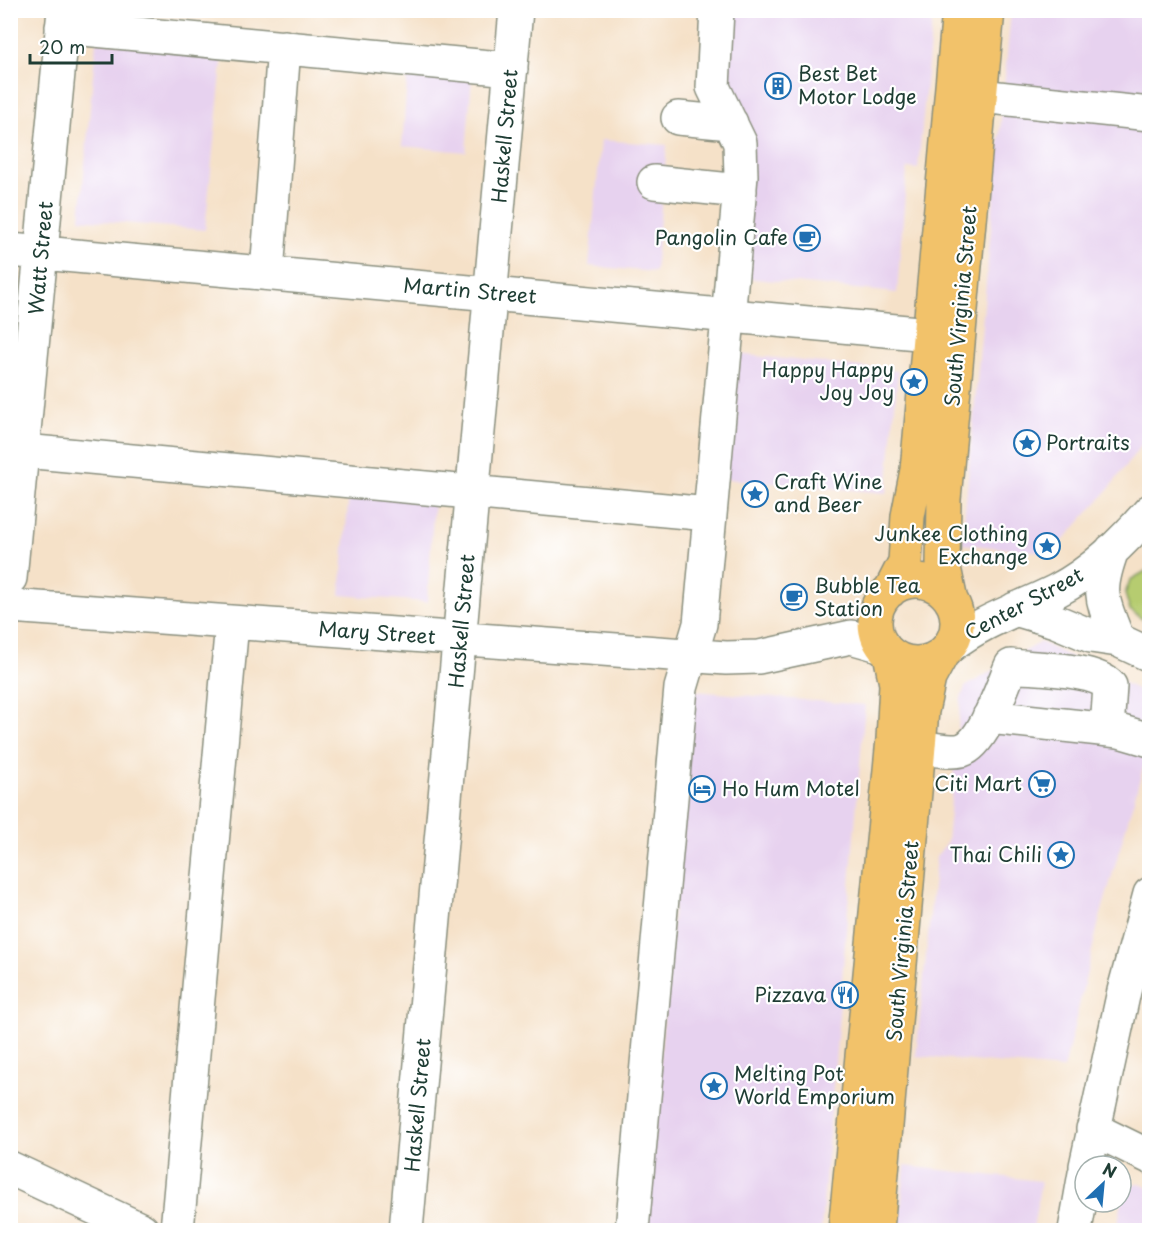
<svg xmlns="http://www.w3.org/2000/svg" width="1160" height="1241" font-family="'Playpen Sans',sans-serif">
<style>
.built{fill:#e7d2ef}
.green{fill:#b6cc70;stroke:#6a8452;stroke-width:1.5}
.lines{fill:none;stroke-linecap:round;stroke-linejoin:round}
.minor-casing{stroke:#8a8f7e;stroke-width:36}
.major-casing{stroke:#8a8f7e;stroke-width:36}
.minor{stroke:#fff;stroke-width:33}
.major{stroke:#f2c26a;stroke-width:33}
.labels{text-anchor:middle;stroke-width:4.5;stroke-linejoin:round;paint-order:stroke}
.poi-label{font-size:20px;fill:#1f3d34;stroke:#fff;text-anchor:start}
.street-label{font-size:20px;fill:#1f3d34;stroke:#fff}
</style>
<rect width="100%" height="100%" fill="#fff"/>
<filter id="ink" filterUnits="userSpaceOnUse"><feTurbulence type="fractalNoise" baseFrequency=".0167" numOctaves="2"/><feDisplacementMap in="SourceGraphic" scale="12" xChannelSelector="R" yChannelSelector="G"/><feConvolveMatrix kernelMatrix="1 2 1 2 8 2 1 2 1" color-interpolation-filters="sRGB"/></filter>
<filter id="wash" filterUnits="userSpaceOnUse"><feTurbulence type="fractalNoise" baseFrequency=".008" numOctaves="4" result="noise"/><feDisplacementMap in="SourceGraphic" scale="24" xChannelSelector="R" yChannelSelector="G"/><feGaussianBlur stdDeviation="1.35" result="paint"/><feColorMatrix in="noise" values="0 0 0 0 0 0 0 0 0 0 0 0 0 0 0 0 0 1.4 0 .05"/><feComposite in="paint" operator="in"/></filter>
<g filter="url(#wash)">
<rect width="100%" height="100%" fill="#f5e1c8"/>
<path class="built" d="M 729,11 L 933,11 L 918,169 L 907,168 L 897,293 L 745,278 L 727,91 Z
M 1011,11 L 1149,11 L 1149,434 L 1109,489 L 1052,553 L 962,544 Z
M 96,42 L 223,53 L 205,230 L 80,219 Z
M 408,70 L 472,76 L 466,152 L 402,146 Z
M 601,140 L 667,145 L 655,272 L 589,266 Z
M 737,354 L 898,371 L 887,493 L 725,479 Z
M 349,493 L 434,500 L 427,602 L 340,595 Z
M 1040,642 L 1149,695 L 1147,754 L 1099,921 L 1064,1069 L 916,1056 L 936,857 L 947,842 L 961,698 L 965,687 Z
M 693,691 L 865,705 L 821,1230 L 645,1230 Z
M 905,1166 L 1041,1181 L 1033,1230 L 899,1230 Z
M 1131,1184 L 1140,1184 L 1149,1188 L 1149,1230 L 1117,1230 L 1123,1195 L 1125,1188 Z"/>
<path class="green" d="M 1149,569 L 1149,624 L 1130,610 L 1125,594 L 1130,580 Z"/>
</g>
<g filter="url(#ink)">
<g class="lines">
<defs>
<path id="minor" d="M 62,27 L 511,69
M 980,96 L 1150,114
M 678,118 L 731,123
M 654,182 L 740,191
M 10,250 L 929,334
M 267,273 L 284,47
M 24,451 L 709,514
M 1112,550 C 1096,594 1102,599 1118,640
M 10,578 L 64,10
M 10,606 L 726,658 L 759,657 L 851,637 L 883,646
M 1015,609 L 1055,621 L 1091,636 L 1118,640 L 1150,655
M 950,646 C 981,621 1020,609 1056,591 C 1093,572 1123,542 1150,511
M 989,717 L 1119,731 L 1150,740
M 920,747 C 933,749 949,753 962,750 C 984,743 1002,687 1011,666 C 1036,669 1094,668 1110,686 L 1107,729
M 1093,1129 L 1150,1157
M 1086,1166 L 1124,991 L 1150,894
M 10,1168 L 142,1230
M 177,1230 L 232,623
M 406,1230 L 516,10
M 632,1230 L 681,688 L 700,624 L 741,176 L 740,143 L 713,87 L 717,10
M 1075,1230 L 1085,1173"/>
<path id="major" d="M875 622a41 41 0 1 1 82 0a41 41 0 1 1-82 0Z
M 890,591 L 905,562 L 908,516 L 917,470 L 959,10
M 951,601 L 943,563 L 944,499 L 988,10
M 845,1230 L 893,739 L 896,684 L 890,654
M 877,1230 L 922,711 L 929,678 L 941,656"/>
</defs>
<use href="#minor" class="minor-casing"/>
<use href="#major" class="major-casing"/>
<use href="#minor" class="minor"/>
<use href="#major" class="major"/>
</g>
</g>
<defs>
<symbol id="building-ring" viewBox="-11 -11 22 22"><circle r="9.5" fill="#fff" stroke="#1f6fb2" stroke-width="1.5"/><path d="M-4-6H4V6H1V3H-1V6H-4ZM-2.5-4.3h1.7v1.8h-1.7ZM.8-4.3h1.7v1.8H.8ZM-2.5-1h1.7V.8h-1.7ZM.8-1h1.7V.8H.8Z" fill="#1f6fb2"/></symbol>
<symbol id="cafe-ring" viewBox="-11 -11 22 22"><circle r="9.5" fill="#fff" stroke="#1f6fb2" stroke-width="1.5"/><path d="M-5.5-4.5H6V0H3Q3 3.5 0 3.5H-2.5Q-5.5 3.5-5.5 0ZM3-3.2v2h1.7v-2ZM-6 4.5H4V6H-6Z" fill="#1f6fb2"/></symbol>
<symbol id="sight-ring" viewBox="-11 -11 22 22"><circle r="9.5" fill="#fff" stroke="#1f6fb2" stroke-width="1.5"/><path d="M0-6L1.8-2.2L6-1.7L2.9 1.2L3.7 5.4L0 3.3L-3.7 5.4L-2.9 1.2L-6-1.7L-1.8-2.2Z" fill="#1f6fb2"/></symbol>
<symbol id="supermarket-ring" viewBox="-11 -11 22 22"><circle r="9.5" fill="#fff" stroke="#1f6fb2" stroke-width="1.5"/><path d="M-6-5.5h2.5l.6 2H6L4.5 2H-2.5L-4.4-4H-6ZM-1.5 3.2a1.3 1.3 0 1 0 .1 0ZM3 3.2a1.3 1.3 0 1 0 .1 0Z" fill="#1f6fb2"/></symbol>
<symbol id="hotel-ring" viewBox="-11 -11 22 22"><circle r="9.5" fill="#fff" stroke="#1f6fb2" stroke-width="1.5"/><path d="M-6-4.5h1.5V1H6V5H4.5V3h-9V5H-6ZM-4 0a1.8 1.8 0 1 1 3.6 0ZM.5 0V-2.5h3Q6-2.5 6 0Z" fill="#1f6fb2"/></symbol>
<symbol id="restaurant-ring" viewBox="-11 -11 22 22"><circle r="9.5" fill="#fff" stroke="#1f6fb2" stroke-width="1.5"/><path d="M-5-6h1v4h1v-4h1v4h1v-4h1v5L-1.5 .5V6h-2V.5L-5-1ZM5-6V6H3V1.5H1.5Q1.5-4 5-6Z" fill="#1f6fb2"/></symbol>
</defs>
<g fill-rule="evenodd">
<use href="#building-ring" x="763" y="71" width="30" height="30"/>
<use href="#cafe-ring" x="792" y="223" width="30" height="30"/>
<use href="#sight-ring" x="899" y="367" width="30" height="30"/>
<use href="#sight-ring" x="1012" y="428" width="30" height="30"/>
<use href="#sight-ring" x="740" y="479" width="30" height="30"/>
<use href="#sight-ring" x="1032" y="531" width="30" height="30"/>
<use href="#cafe-ring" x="779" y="582" width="30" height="30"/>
<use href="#supermarket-ring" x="1027" y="769" width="30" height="30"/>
<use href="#hotel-ring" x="687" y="774" width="30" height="30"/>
<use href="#sight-ring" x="1046" y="840" width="30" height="30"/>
<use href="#restaurant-ring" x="830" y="980" width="30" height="30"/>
<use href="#sight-ring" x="699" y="1071" width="30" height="30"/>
</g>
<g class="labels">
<g class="poi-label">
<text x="798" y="81">Best Bet<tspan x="798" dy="23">Motor Lodge</tspan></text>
<text x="788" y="245" text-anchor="end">Pangolin Cafe</text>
<text x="894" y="377" text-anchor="end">Happy Happy<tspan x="894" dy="23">Joy Joy</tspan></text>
<text x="1046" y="450">Portraits</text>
<text x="774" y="489">Craft Wine<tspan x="774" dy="23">and Beer</tspan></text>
<text x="1028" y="541" text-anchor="end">Junkee Clothing<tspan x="1028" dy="23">Exchange</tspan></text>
<text x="814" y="593">Bubble Tea<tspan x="814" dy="23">Station</tspan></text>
<text x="1022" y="791" text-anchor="end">Citi Mart</text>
<text x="722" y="796">Ho Hum Motel</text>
<text x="1042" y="862" text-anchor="end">Thai Chili</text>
<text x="826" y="1002" text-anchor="end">Pizzava</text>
<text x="734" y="1081">Melting Pot<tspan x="734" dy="23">World Emporium</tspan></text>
</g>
<g class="street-label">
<text transform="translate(505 136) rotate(-85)" y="7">Haskell Street</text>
<text transform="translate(41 258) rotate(-85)" y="7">Watt Street</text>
<text transform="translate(470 291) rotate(5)" y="7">Martin Street</text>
<text transform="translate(961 306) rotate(-85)" y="7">South Virginia Street</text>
<text transform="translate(1024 604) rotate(-28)" y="7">Center Street</text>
<text transform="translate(462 621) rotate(-85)" y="7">Haskell Street</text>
<text transform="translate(377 633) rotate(4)" y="7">Mary Street</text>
<text transform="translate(903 941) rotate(-85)" y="7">South Virginia Street</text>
<text transform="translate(418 1105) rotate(-85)" y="7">Haskell Street</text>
</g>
</g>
<rect width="1160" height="1241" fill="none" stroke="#fff" stroke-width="36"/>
<g transform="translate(1103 1184) rotate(26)"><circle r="28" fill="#ffffff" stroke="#a5b1ae" stroke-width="1.5"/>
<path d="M0-4.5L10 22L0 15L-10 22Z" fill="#1f6fb2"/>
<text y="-9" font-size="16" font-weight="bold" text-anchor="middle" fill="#1f3d34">N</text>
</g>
<path d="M30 54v9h82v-9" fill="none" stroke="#1f3d34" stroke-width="3"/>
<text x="39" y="54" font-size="18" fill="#1f3d34" stroke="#ffffff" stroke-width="4.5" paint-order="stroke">20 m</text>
</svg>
